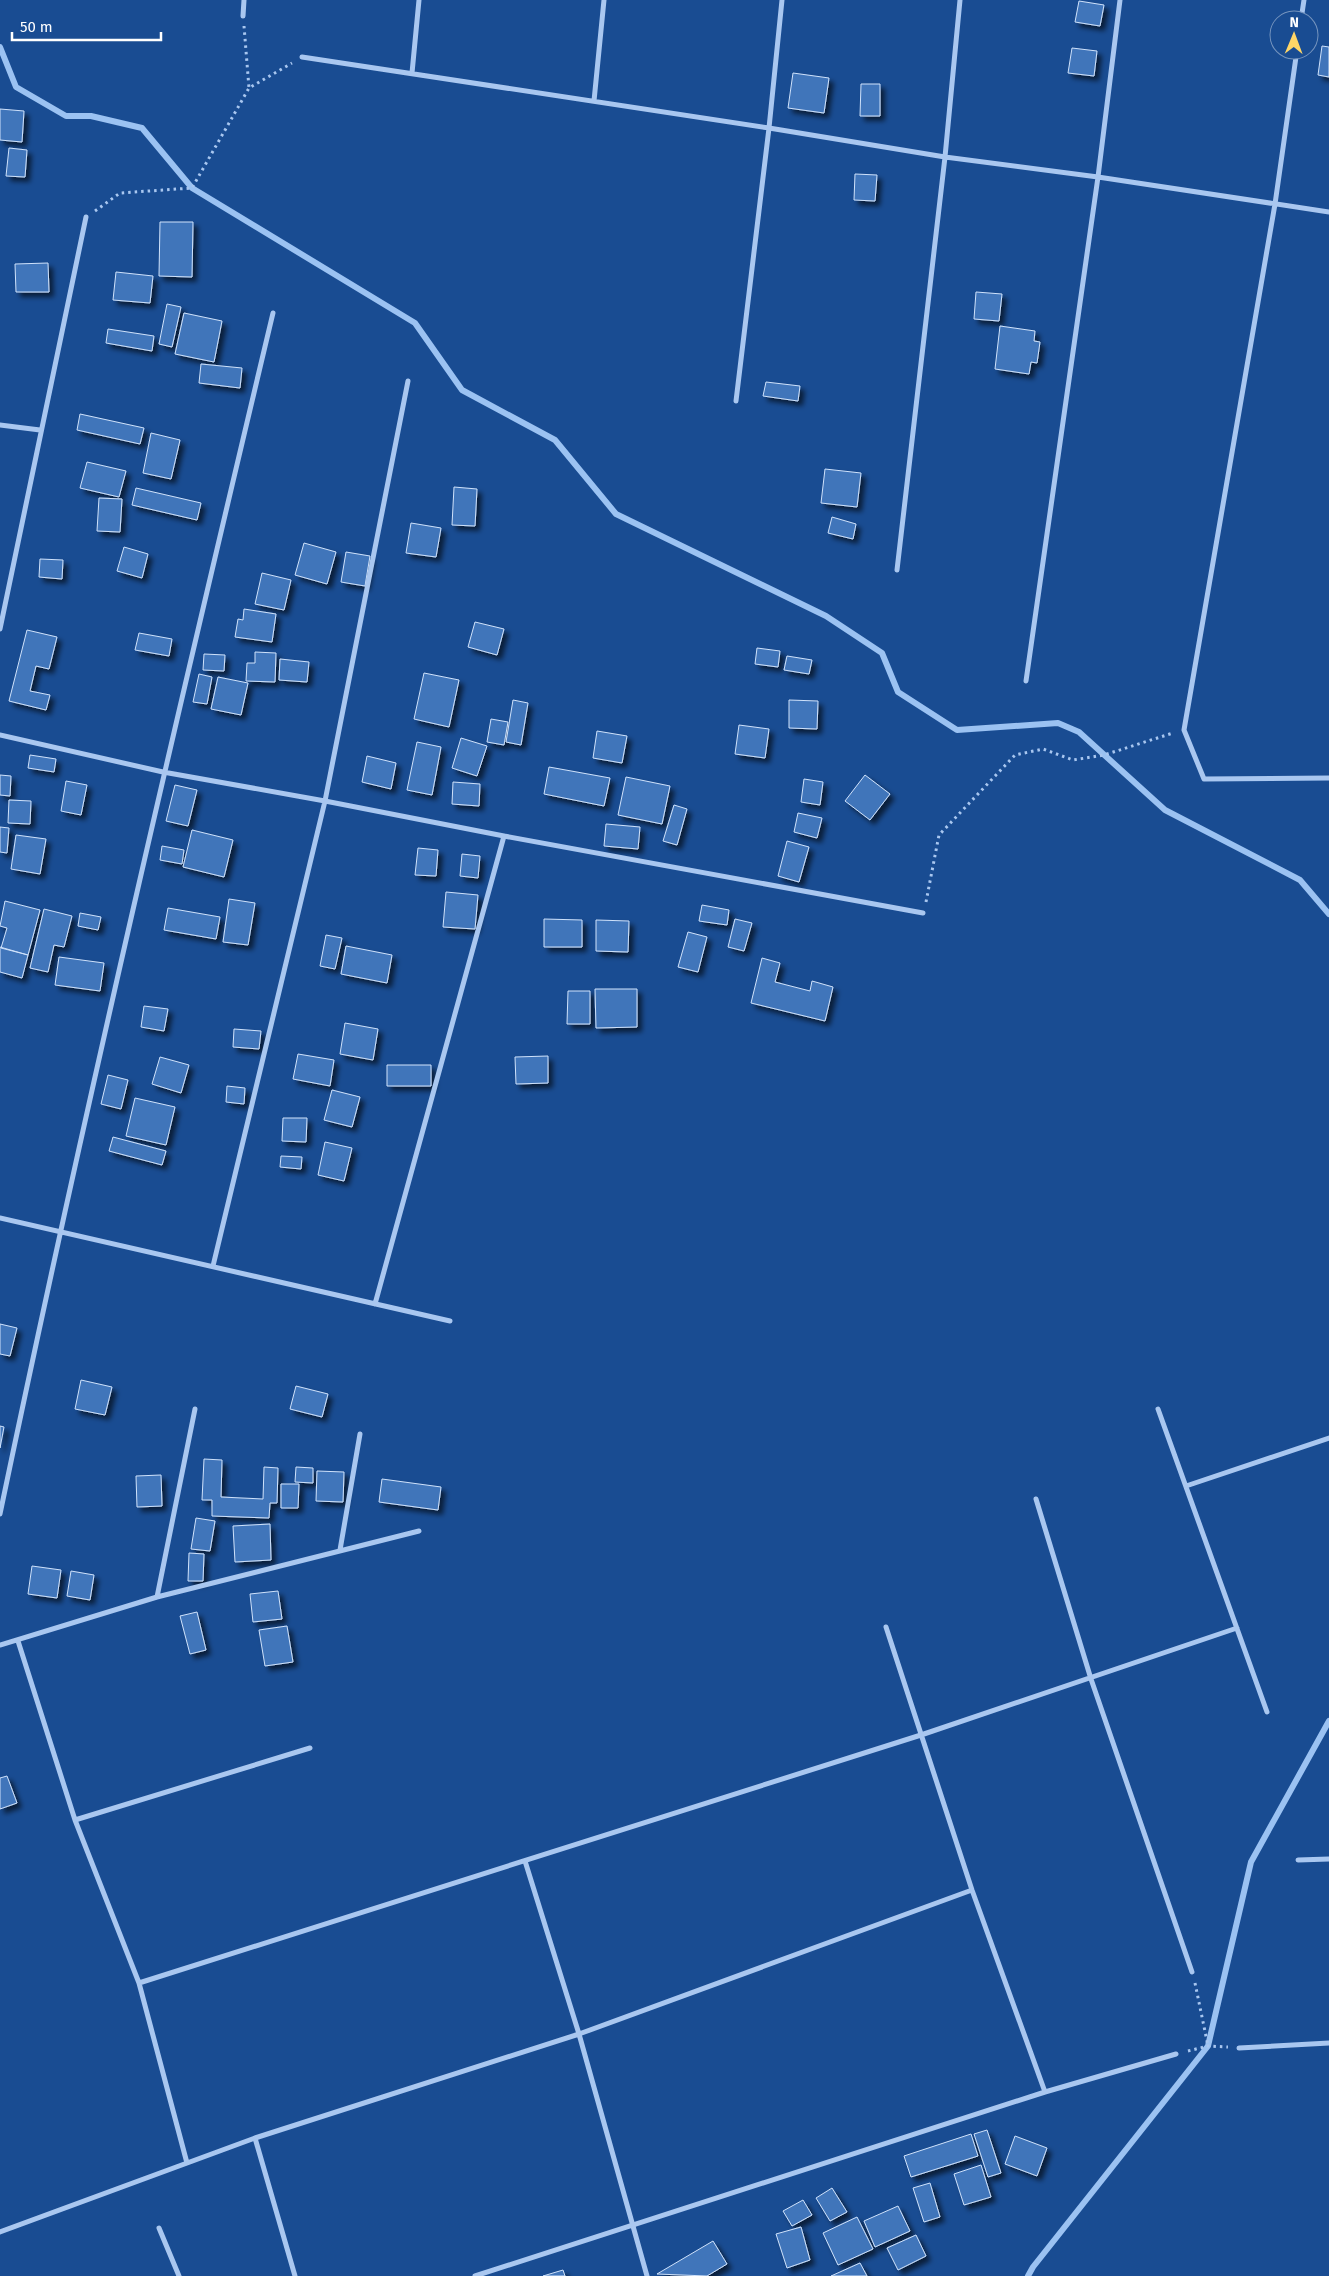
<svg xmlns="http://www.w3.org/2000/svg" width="1329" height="2276" font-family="'Fira Sans',sans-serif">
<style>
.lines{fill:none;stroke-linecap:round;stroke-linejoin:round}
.stream{stroke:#9bc2f2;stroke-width:6}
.building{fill:#4175ba;stroke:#cfe2fb;filter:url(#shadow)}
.path{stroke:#a9c7f0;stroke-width:3;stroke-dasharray:2.5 4;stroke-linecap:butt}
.street{stroke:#a9c7f0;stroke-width:5}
</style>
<defs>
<filter id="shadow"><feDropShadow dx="4.5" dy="4.5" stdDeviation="2.5" flood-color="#0009"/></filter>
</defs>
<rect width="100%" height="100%" fill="#194c92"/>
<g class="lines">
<path class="stream" d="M 0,47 L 16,87 L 66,116 L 91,116 L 142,128 L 192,188 L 415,323 L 462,390 L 555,440 L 616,514 L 826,616 L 882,653 L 898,692 L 957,730 L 1058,723 L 1079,732 L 1165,810 L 1300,880 L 1329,914
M 1028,2276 L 1033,2267 L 1208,2046 L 1251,1862 L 1329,1721"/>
</g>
<path class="building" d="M 1079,1 L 1104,5 L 1100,26 L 1075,22 Z
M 1322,46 L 1329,47 L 1329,77 L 1318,75 Z
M 1072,48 L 1097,51 L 1094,76 L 1068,73 Z
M 793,73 L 829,78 L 824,113 L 788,108 Z
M 861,84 L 880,84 L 880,116 L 860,116 Z
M 0,109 L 24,111 L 22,142 L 0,140 Z
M 9,148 L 27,150 L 25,177 L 6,176 Z
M 855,174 L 877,175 L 875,201 L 854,200 Z
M 160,222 L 193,222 L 192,277 L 159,276 Z
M 48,263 L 49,292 L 16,292 L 15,264 Z
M 116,272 L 153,276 L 150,303 L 113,300 Z
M 976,292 L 1002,294 L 999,321 L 974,319 Z
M 167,304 L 181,307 L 172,347 L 159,344 Z
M 184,313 L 222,321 L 214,362 L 175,354 Z
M 1000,326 L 1035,331 L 1034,341 L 1040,342 L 1037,363 L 1031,362 L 1029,374 L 995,369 Z
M 108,329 L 154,336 L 152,351 L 106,343 Z
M 201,364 L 242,368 L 240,388 L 199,383 Z
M 766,382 L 800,386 L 798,401 L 763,396 Z
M 80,414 L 144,428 L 140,444 L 77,430 Z
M 151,433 L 180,440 L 171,479 L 143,473 Z
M 87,462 L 126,471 L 119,497 L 80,488 Z
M 825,469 L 861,473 L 857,507 L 821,503 Z
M 454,487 L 477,489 L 475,526 L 452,525 Z
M 136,488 L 201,503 L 197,520 L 132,505 Z
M 99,498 L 122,499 L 120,532 L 97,531 Z
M 832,517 L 856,524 L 853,539 L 828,533 Z
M 411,523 L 441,528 L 436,557 L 406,553 Z
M 304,543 L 336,552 L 327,584 L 295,575 Z
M 124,547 L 148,554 L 142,578 L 117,571 Z
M 346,552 L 370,556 L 365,586 L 341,582 Z
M 40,559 L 63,560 L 62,579 L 39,577 Z
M 262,573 L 291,580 L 284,610 L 255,604 Z
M 244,609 L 276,614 L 272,642 L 235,637 L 238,619 L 243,620 Z
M 475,622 L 504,629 L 497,655 L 468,647 Z
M 27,630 L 57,637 L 49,669 L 36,666 L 30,691 L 50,695 L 46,710 L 9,701 Z
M 139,633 L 172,639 L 169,656 L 135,650 Z
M 757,648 L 780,651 L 778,667 L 755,664 Z
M 255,652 L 276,653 L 275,682 L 246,681 L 247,663 L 255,663 Z
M 204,654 L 225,655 L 224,671 L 203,670 Z
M 787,656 L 812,660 L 809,674 L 784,670 Z
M 280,659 L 309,662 L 307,682 L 279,680 Z
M 424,673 L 459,680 L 449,727 L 414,719 Z
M 199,674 L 212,677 L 207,704 L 193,702 Z
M 218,677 L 248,683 L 241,715 L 211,709 Z
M 513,700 L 528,703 L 521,745 L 506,742 Z
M 789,700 L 818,701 L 817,729 L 789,728 Z
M 491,719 L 508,722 L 504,745 L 487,742 Z
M 739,725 L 769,729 L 765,758 L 735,754 Z
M 597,731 L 627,736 L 622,763 L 593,758 Z
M 461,738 L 487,746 L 477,776 L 452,768 Z
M 417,742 L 441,747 L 432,795 L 407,790 Z
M 30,755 L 56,759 L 54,772 L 28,768 Z
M 367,756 L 396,763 L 391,789 L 362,782 Z
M 549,767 L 610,778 L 604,806 L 544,794 Z
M 0,775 L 11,776 L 10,796 L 0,795 Z
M 865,775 L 890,794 L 870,820 L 845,801 Z
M 626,777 L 670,786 L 662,824 L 618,815 Z
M 804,779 L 823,782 L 820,805 L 801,802 Z
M 66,781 L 87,785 L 81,815 L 61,811 Z
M 453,782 L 480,784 L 479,806 L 452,804 Z
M 175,785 L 197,790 L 188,826 L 166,821 Z
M 9,800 L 31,801 L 30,824 L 8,823 Z
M 674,805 L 687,809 L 677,845 L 663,841 Z
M 798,813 L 822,818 L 817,838 L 794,832 Z
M 606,824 L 640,827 L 638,849 L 604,846 Z
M 0,827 L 9,828 L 7,853 L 0,852 Z
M 192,830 L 233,840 L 224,877 L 183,867 Z
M 16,835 L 46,839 L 40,874 L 11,869 Z
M 787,841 L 809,847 L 799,882 L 778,876 Z
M 162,846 L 184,850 L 182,864 L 160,860 Z
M 418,848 L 438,850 L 436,876 L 415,875 Z
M 462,854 L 480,856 L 478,878 L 460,876 Z
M 446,892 L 478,895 L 475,929 L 443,927 Z
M 229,899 L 255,903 L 248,945 L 223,942 Z
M 5,901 L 40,910 L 28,955 L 1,948 L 7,928 L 0,926 Z
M 702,905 L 729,910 L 727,925 L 699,921 Z
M 168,908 L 220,917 L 216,939 L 164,930 Z
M 44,909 L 72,916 L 64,947 L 54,945 L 48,972 L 30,968 Z
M 80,913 L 101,917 L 98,930 L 78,926 Z
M 544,919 L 582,920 L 582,947 L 544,947 Z
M 735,919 L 752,923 L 744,951 L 728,947 Z
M 596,920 L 629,921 L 628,952 L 596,951 Z
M 688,932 L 707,937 L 698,972 L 678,967 Z
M 326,935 L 342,938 L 335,969 L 320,966 Z
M 346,946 L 392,955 L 387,983 L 341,974 Z
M 0,947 L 28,955 L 22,978 L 0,972 Z
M 59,957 L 104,963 L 100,991 L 55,985 Z
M 762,958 L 780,963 L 775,982 L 810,991 L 812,981 L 833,987 L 825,1021 L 751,1003 Z
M 595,989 L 637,989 L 637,1027 L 596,1028 Z
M 568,991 L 590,991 L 590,1024 L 567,1024 Z
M 144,1006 L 168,1009 L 164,1031 L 141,1027 Z
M 345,1023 L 378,1029 L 373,1060 L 340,1054 Z
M 234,1029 L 261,1031 L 259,1049 L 233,1047 Z
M 298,1054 L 334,1060 L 330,1086 L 293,1079 Z
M 548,1056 L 548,1083 L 516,1084 L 515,1057 Z
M 160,1057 L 189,1065 L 181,1093 L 152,1084 Z
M 387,1065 L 431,1065 L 431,1086 L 387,1086 Z
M 108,1075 L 128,1080 L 121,1109 L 101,1104 Z
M 227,1086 L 245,1088 L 244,1104 L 226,1102 Z
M 332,1090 L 360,1097 L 352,1127 L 324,1120 Z
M 135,1098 L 175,1107 L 166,1145 L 126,1136 Z
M 283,1118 L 307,1118 L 306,1142 L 282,1141 Z
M 113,1137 L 166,1151 L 162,1165 L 109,1151 Z
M 325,1142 L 352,1148 L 344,1181 L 318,1175 Z
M 281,1156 L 302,1157 L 301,1169 L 280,1167 Z
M 0,1324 L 17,1328 L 10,1356 L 0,1354 Z
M 81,1380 L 112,1387 L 105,1415 L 75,1409 Z
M 296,1386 L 328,1394 L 322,1417 L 290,1409 Z
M 0,1426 L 4,1427 L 0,1448 Z
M 204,1459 L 222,1460 L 221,1497 L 263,1499 L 264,1467 L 278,1468 L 277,1503 L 270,1503 L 269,1518 L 212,1516 L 212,1500 L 202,1500 Z
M 296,1467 L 313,1468 L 313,1483 L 295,1482 Z
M 317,1471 L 344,1472 L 343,1502 L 316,1501 Z
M 161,1475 L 162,1506 L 137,1507 L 136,1476 Z
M 382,1479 L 441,1487 L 438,1510 L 379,1502 Z
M 281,1484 L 299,1484 L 298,1508 L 281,1508 Z
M 196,1518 L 215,1521 L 210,1551 L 191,1549 Z
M 270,1524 L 271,1560 L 235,1562 L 233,1526 Z
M 189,1553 L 204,1554 L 203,1581 L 188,1581 Z
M 32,1566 L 61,1570 L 57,1598 L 28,1594 Z
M 71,1571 L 94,1575 L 90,1600 L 67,1596 Z
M 278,1591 L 282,1619 L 253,1622 L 250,1594 Z
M 197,1612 L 206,1650 L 190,1654 L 180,1616 Z
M 287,1626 L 293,1662 L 265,1666 L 259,1630 Z
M 7,1776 L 17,1803 L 0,1809 L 0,1778 Z
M 987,2130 L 1001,2173 L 988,2177 L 974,2134 Z
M 971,2134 L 978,2156 L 911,2177 L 904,2156 Z
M 1015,2136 L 1047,2148 L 1037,2176 L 1005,2164 Z
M 981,2165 L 991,2197 L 964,2205 L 954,2174 Z
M 930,2183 L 940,2217 L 924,2222 L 913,2188 Z
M 832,2188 L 847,2212 L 830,2221 L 816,2198 Z
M 803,2200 L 812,2215 L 792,2226 L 783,2211 Z
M 898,2206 L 910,2231 L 875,2247 L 864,2221 Z
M 857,2217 L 873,2249 L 838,2265 L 823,2233 Z
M 801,2227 L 810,2260 L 787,2268 L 776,2234 Z
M 916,2235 L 926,2256 L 898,2270 L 887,2248 Z
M 713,2241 L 727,2264 L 707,2276 L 657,2274 Z
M 860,2263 L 867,2276 L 831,2276 Z
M 563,2270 L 565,2276 L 543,2276 Z"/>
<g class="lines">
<path class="path" d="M 244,26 L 249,88
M 95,211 L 120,193 L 192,188 L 249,88 L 292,63
M 926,902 L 939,835 L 1015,755 L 1043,749 L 1073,760 L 1104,755 L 1173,733
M 1195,1983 L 1208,2046
M 1188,2051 L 1208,2046 L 1228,2047"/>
<path class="street" d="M 243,16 L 244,0
M 1301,20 L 1304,0
M 1297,50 L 1275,204 L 1184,730 L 1204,779 L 1329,778
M 302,57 L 769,128 L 945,157 L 1098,177 L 1329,212
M 412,73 L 419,0
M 594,101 L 604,0
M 736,401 L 769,128 L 782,0
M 0,425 L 40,430
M 897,570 L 945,157 L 960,0
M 0,629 L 86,217
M 1026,681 L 1098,177 L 1120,0
M 0,735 L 163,772 L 325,801 L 504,836 L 923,913
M 0,1218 L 450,1321
M 213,1266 L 325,801 L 408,381
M 375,1304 L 504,836
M 1158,1409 L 1267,1712
M 1186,1486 L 1329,1438
M 1036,1499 L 1091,1679 L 1192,1972
M 0,1514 C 84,1112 178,712 273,313
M 340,1550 L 360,1434
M 157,1597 L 195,1409
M 886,1627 L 972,1890 L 1045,2092
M 18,1641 L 75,1820 L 139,1983 L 187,2163
M 0,1645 L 157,1597 L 419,1531
M 75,1820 L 310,1748
M 1298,1860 L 1329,1859
M 525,1861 L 579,2034 L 647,2276
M 139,1983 L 921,1735 L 1237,1628
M 1239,2048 L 1329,2043
M 255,2138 L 295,2276
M 159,2228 L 179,2276
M 0,2232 L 255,2138 L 579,2034 L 972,1890
M 475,2276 L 1045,2092 L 1176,2054"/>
</g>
<g transform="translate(1294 35) rotate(1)"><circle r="24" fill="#194c92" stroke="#7594be"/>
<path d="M0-4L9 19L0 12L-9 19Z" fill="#ffd667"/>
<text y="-8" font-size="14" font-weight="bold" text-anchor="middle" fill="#ffffff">N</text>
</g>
<path d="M12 32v8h149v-8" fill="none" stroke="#ffffff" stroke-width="2.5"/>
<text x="20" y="32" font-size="15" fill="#ffffff" stroke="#194c92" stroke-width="4" paint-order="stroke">50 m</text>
</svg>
